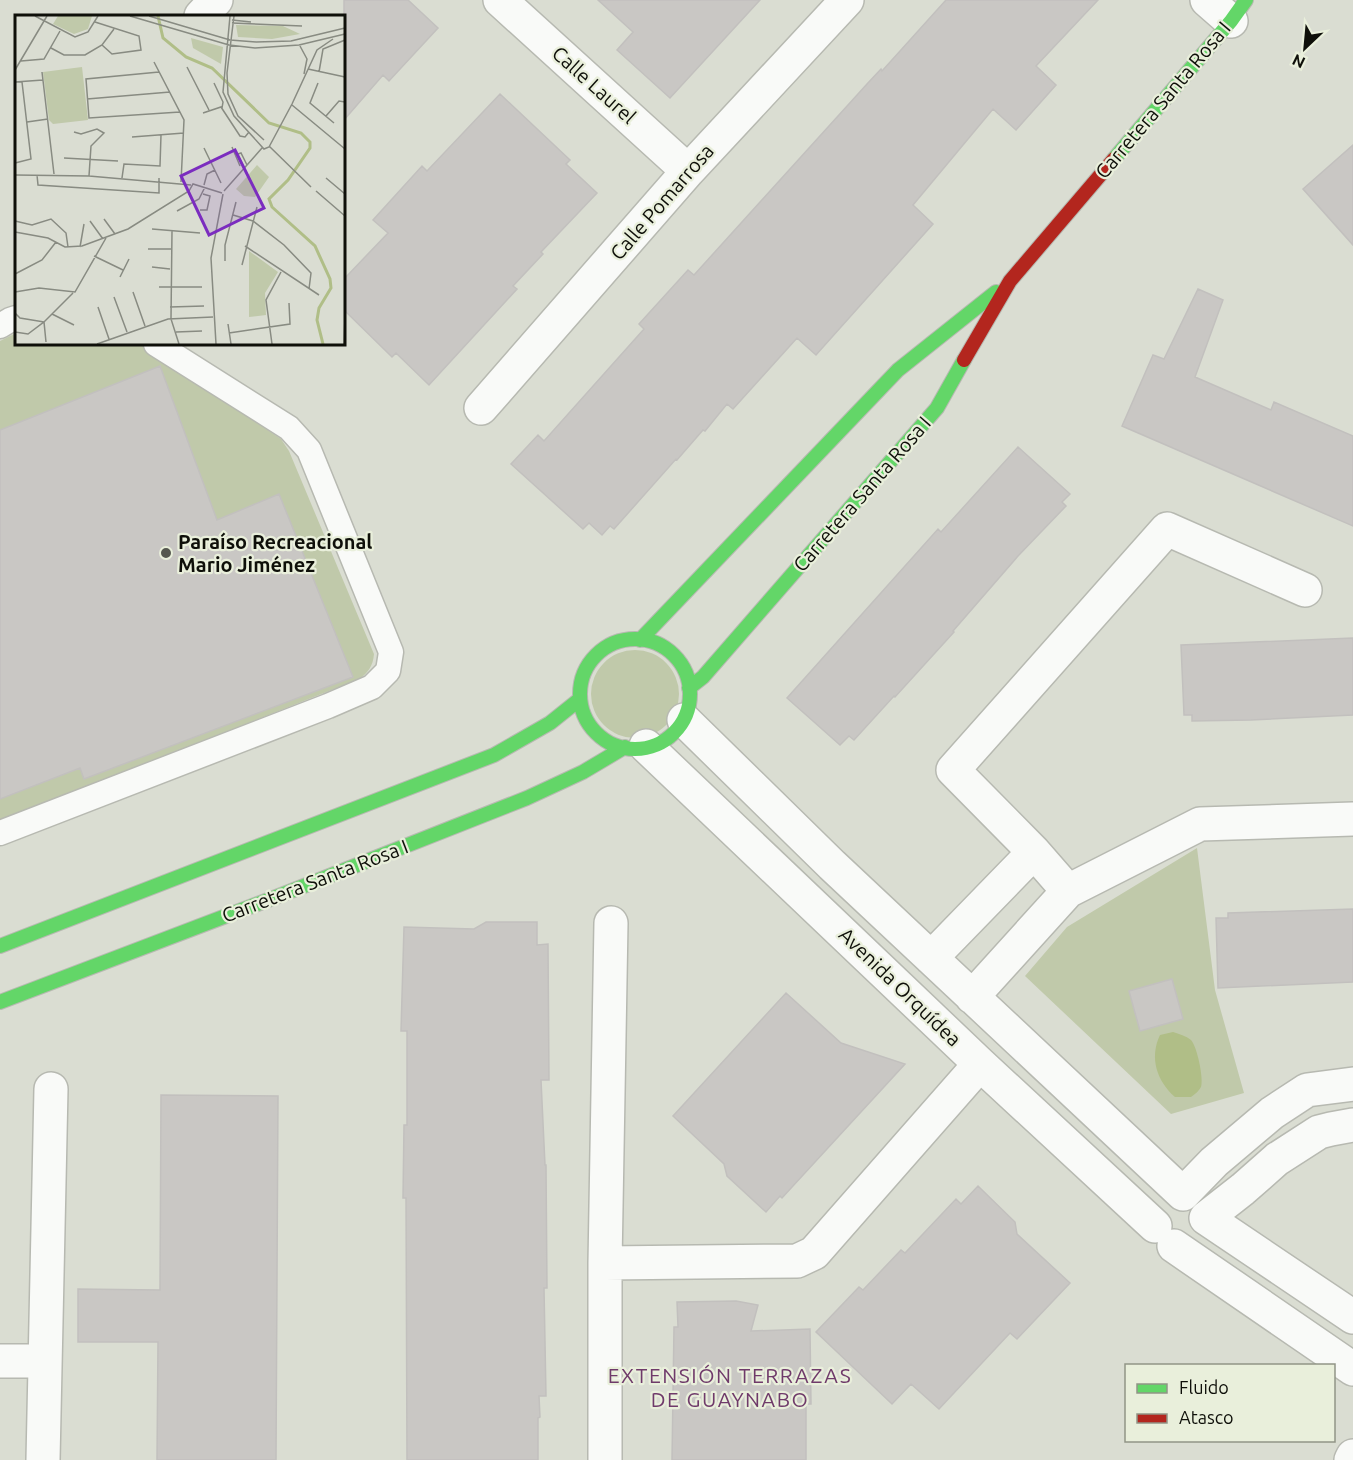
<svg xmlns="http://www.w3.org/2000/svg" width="1353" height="1460" font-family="Ubuntu,sans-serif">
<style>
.green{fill:#c0c9aa}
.water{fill:#b0be87}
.building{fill:#c9c7c4;stroke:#c2c0be;stroke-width:1.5}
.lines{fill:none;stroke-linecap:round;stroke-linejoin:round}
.lane-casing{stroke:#b7b9b1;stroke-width:27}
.street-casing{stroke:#b7b9b1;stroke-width:36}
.fast-casing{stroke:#b7b9b1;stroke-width:16}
.jam-casing{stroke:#b7b9b1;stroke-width:16}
.lane{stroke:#f9faf8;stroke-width:24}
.street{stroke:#f9faf8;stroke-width:33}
.fast{stroke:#63d668;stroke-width:14}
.jam{stroke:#b3261e;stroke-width:14}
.poi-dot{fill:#55574f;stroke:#e9efdb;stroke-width:2}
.labels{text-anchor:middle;stroke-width:4.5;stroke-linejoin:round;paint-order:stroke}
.street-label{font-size:20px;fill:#0e0f09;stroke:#e9efdb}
.poi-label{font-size:20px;font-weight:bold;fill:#0e0f09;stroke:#e9efdb;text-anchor:start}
.neighbourhood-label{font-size:21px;letter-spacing:1.5px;fill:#6f3a6a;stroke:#e9efdb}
.inset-river{fill:none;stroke:#b0be87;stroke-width:3}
.inset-road{fill:none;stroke:#888b82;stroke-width:1.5}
.view{fill:#7b2cbf;fill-opacity:0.15;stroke:#7b2cbf;stroke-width:3}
.inset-edge{fill:none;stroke:#0e0f09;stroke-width:3}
</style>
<rect width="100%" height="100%" fill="#daddd2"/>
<path class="green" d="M 16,333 L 16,344 L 141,344 L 281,439 L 289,451 L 374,654 C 373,666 368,673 359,679 L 0,822 L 0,341 Z
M591 694a44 44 0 1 1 88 0a44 44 0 1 1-88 0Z
M 1197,848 L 1215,990 L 1244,1093 L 1171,1114 L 1025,976 L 1067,927 Z"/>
<path class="water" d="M 1173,1032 C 1179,1034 1186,1036 1191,1040 C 1197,1046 1204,1079 1201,1087 C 1199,1091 1195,1094 1191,1097 L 1175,1097 C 1157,1081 1149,1058 1160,1035 Z"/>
<path class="building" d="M 344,0 L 408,0 L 438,28 L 389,81 L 383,75 L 344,120 Z
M 598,0 L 760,0 L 670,98 L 617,50 L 633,32 Z
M 946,0 L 1098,0 L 1036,66 L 1056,85 L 1016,130 L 993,109 L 913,205 L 933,224 L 816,355 L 797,338 L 733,409 L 727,404 L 705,431 L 703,430 L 677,460 L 676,459 L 614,529 L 610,526 L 602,535 L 589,523 L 583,529 L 511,464 L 538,435 L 544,441 L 644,329 L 639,324 L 688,270 L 694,275 L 867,84 L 881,69 L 882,71 Z
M 500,94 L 570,160 L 566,164 L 597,193 L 541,252 L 543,254 L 513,286 L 517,289 L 429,385 L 396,353 L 392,357 L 344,310 L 344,279 L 388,233 L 373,220 L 422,166 L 427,171 Z
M 1353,145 L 1353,245 L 1303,189 Z
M 1198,289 L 1223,300 L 1195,377 L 1271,410 L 1274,402 L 1353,436 L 1353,526 L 1122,426 L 1153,355 L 1164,359 Z
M 160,366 L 217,520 L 279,494 L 353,677 L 84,779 L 80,768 L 0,799 L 0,430 Z
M 1018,447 L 1070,494 L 1062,502 L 1066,506 L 1018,556 L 953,631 L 954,632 L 895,697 L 894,696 L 854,740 L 849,736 L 840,745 L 787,698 L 938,529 L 941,532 Z
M 1353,638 L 1353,715 L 1251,720 L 1192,721 L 1192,715 L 1184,715 L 1181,645 Z
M 1353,909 L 1353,982 L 1218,988 L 1216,918 L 1228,918 L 1228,913 Z
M 486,922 L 537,922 L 537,945 L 548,944 L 549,1080 L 541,1080 L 545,1165 L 546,1165 L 547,1288 L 544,1288 L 546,1396 L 539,1396 L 540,1417 L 538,1418 L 538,1460 L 407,1460 L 406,1198 L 403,1198 L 404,1125 L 407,1125 L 407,1031 L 401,1031 L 404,927 L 474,929 Z
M 1172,979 L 1183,1019 L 1140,1031 L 1129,991 Z
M 786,993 L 841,1043 L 905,1064 L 782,1198 L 780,1196 L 766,1212 L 727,1176 L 724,1164 L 673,1116 Z
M 161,1095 L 278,1096 L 276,1460 L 157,1460 L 158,1342 L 78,1342 L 78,1289 L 160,1290 Z
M 978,1186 L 1015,1222 L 1017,1234 L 1070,1283 L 1017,1339 L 1010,1333 L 939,1409 L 911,1384 L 892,1404 L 816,1332 L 859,1287 L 863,1290 L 901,1250 L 905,1253 L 956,1199 L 961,1204 Z
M 736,1301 L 758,1305 L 751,1331 L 810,1329 L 811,1404 L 806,1404 L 806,1460 L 672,1460 L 674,1327 L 678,1327 L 677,1302 Z"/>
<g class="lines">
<defs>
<path id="lane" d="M 0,326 L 10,320 L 16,318
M 0,833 L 328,706 L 372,687 L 388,671 L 391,652 L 309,450 L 289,428 L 156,344"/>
<path id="street" d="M 500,0 L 688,171
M 1207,0 L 1231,21
M 201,16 L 216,0
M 481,408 L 688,171 L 847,0
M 684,720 L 832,865 L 1183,1194 L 1214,1162 L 1272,1113 L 1307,1090 L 1353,1084
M 646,746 L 980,1064 L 1155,1226
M 1068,891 L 1034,852 L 953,770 L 1167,529 L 1305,590
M 931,958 L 1034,852
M 972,997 L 1068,891 L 1200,824 L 1353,819
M 1353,1125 L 1331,1129 L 1319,1132 L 1277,1159 L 1243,1189 L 1206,1218 L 1353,1317
M 1174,1246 L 1353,1369
M 605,1263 L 797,1261 L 814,1253 L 980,1064
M 0,1361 L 45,1361
M 43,1460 L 51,1089
M 605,1460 L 605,1263 L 611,923
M 1351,1460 L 1353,1456"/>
<path id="fast" d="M 1114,159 L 1231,21 L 1246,0
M580 694a55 55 0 1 1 110 0a55 55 0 1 1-110 0Z
M 640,640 L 898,370 L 996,292
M 689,688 L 703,677 L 937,408 L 964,360
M 0,946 L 494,755 L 550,723 L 580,699
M 0,1002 L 276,897 L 527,798 L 583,772 L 625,747"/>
<path id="jam" d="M 964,360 L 1010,281 L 1114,159"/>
</defs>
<use href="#lane" class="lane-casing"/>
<use href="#street" class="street-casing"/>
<use href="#fast" class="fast-casing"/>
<use href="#jam" class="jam-casing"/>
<use href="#lane" class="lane"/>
<use href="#street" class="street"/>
<use href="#fast" class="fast"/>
<use href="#jam" class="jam"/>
</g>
<circle class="poi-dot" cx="166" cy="553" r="6"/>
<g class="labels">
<g class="street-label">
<text transform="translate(594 85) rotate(42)" y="7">Calle Laurel</text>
<text transform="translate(1163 100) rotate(-50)" y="7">Carretera Santa Rosa I</text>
<text transform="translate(662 202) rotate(-49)" y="7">Calle Pomarrosa</text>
<text transform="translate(862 494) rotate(-49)" y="7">Carretera Santa Rosa I</text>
<text transform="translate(315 881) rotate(-21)" y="7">Carretera Santa Rosa I</text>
<text transform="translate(900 987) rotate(44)" y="7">Avenida Orquídea</text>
</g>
<g class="poi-label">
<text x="178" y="549">Paraíso Recreacional<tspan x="178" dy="23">Mario Jiménez</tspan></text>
</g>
<g class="neighbourhood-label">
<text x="730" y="1383">EXTENSIÓN TERRAZAS<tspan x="730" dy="24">DE GUAYNABO</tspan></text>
</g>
</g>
<g transform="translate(15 15)">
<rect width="330" height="330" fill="#daddd2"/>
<path d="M 43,1 L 77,1 L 73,14 L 59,19 L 38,9 ZM 221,10 L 268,11 L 285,19 L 257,24 L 223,22 ZM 176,23 L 208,32 L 206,49 L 178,33 ZM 67,52 L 73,105 L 38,109 L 34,105 L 28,57 ZM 242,150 L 254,162 L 240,182 L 229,181 L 221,174 ZM 234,236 L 263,257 L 250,278 L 251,300 L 234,302 Z" fill="#c0c9aa"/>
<path class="inset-river" d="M 143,1 L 148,23 L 171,42 L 197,53 L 254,108 L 286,118 L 295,127 L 295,133 L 273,165 L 254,184 L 257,192 L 300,231 L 315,264 L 316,273 L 304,293 L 302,305 L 308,329"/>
<path class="inset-road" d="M 20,1 L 60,22 L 73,17 L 83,1M 115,1 L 214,30 L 240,33 L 284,30 L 330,19M 134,1 L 215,25 L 241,27 L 276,26 L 330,13M 215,1 L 208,77 L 219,101 L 249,134 L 254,132 L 277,89 L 302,35 L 318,24M 219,1 L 212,58 L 213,79 L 223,101 L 249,125M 217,5 L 236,7M 80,7 L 124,21 L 126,35 L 97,39 L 87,30M 217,8 L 287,11M 285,31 L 292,44 L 289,59M 36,33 L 49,40 L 70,40 L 87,30 L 99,14M 6,46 L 29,44 L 45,16M 139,47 L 169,105 L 166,167M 172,52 L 194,95M 293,54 L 330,62M 0,55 L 32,1M 27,57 L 39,159M 144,57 L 71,64 L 74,103 L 165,97M 304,57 L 308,34 L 330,25M 0,67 L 28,65M 199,68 L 208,87 L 207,93M 303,68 L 295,88 L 319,108M 72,84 L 155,77M 277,90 L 330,134M 188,98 L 206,92 L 225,121 L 230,122 L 234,117M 311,101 L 324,86 L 330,87M 12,107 L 33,104M 59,117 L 66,119 L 82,114 L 89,118 L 76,131 L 74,161M 117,122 L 169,118M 254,131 L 296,172M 217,132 L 225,151M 189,133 L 206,168M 220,140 L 226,138 L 232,150M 49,143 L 103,146M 0,148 L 16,144 L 7,67M 0,160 L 74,161 L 176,170M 22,160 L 23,170 L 144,178 L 144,163M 107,163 L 109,149 L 145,151 L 146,120M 311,163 L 330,179M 189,170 L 192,159 L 200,155M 209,176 L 247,133M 301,176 L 330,201M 185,195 L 192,195 L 195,181 L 188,179M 162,196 L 184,184 L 190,172M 218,200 L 238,206 L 269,230 L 296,258 L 294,274M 89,204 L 100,219M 0,206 L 17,210 L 36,204 L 51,218 L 53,232M 75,206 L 88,224M 137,214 L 185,218M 157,216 L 156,304 L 164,329M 0,217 L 33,223 L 50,232 L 67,231 L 113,214 L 174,176 L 178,169 L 207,178M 230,231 L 304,280M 65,232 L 69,209M 133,234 L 156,234M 79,241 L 108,255M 210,246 L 210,230 L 221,187M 227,250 L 242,192M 137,252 L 155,254M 0,259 L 27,245 L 41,227M 105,262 L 114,244M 144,272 L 187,272M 0,277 L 24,273 L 60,277 L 91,223M 118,277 L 130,311M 99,282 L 112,317M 83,292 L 94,324M 155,292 L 189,291M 0,298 L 5,303 L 29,307 L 58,278M 37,299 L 59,310M 213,309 L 216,329M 0,317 L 13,319 L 29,307 L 31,327M 161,317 L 187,316M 214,318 L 275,309 L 274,288M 82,329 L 153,304 L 198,302M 201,329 L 196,243 L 208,179M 257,329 L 251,285 L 266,257M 329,329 L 330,301"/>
<path class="view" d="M 220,135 L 249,193 L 194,220 L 166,161 Z"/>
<rect width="330" height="330" class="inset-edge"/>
</g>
<rect x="1125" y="1364" width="210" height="78" fill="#e9efdb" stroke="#919587" stroke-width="1.5"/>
<rect x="1137" y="1384" width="30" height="9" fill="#63d668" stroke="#919587" stroke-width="1.5"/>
<text x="1179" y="1394" font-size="18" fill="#0e0f09">Fluido</text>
<rect x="1137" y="1414" width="30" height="9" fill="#b3261e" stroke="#919587" stroke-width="1.5"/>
<text x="1179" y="1424" font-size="18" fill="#0e0f09">Atasco</text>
<g transform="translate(1305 48) rotate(206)" stroke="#e9efdb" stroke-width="4.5" paint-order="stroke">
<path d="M0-4.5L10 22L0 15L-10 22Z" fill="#0e0f09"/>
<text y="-9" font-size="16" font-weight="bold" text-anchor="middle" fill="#0e0f09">N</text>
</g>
</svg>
